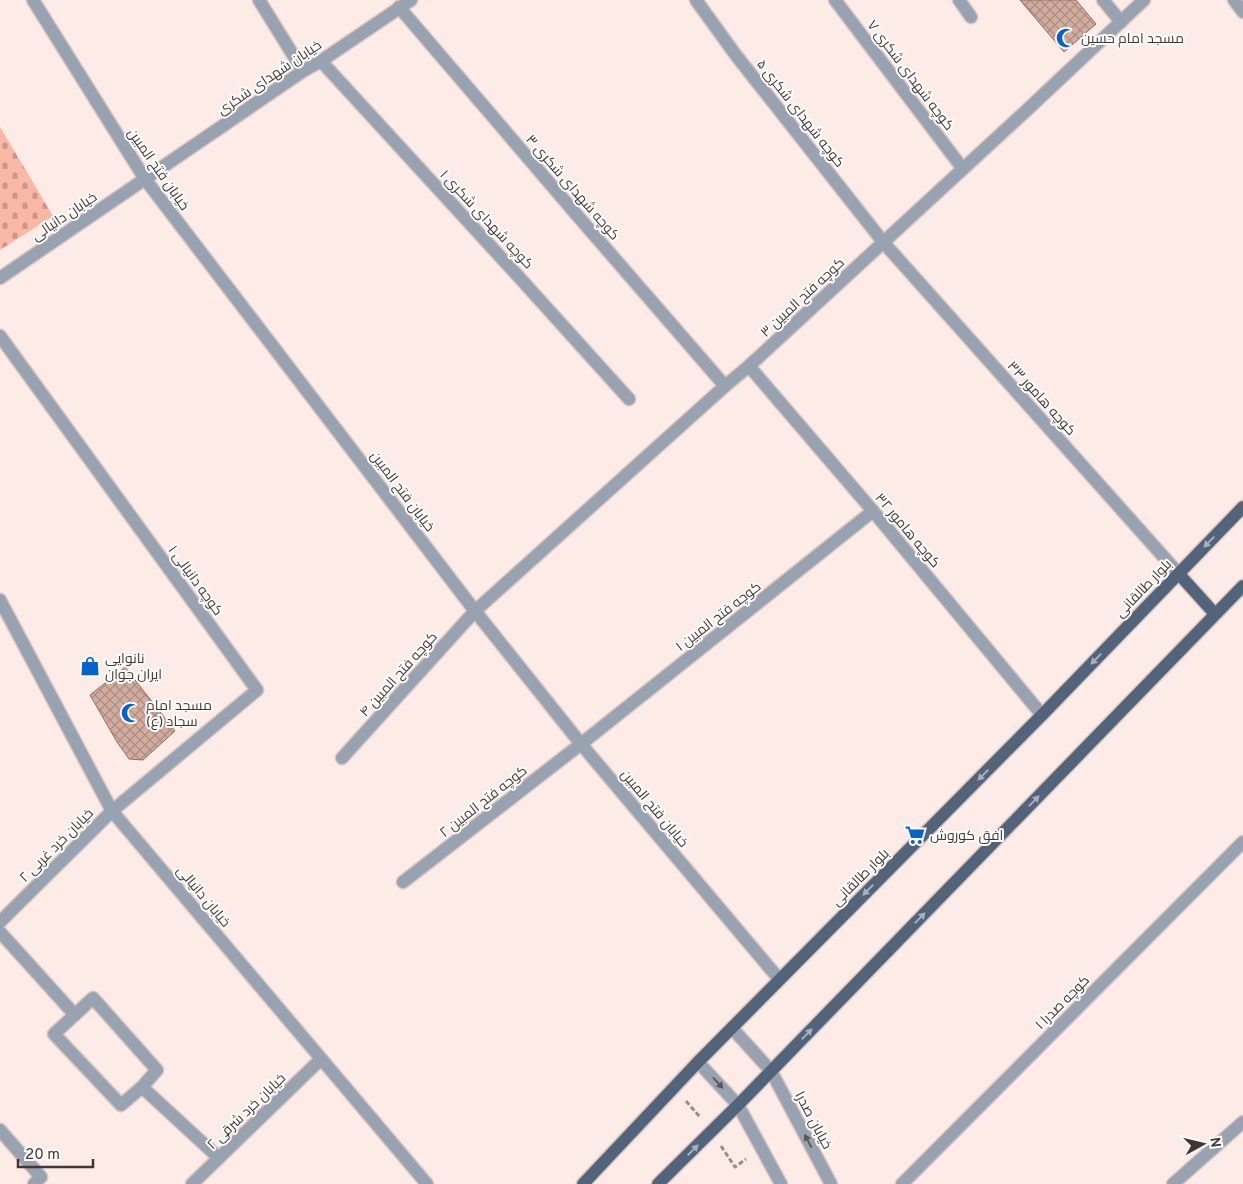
<svg xmlns="http://www.w3.org/2000/svg" width="1243" height="1184" font-family="Overpass,Cairo,sans-serif">
<style>
.cemetery{fill:url(#cemetery-stones)}
.building{fill:url(#building-cross-hatch);stroke:#946f65}
.lines{fill:none;stroke-linecap:round;stroke-linejoin:round}
.minor-casing{stroke:#d8c7c3;stroke-width:15}
.tertiary-casing{stroke:#d8c7c3;stroke-width:15}
.primary-casing{stroke:#d8c7c3;stroke-width:15}
.path{stroke:#9d8d88;stroke-width:3;stroke-dasharray:5 2.5;stroke-linecap:butt}
.minor{stroke:#99a2b0;stroke-width:12}
.tertiary{stroke:#99a2b0;stroke-width:12}
.primary{stroke:#536379;stroke-width:12}
.oneway{fill:#a8b0bb}
.oneway2{fill:#5f5657}
.labels{text-anchor:middle;stroke-width:4;stroke-linejoin:round;paint-order:stroke}
.poi-label{font-size:14px;fill:#463631;stroke:#fdfdfd;text-anchor:start}
.street-label{font-size:14px;fill:#463631;stroke:#fdfdfd}
</style>
<defs>
<pattern id="cemetery-stones" width="16" height="16" patternUnits="userSpaceOnUse" patternTransform="scale(1.25)"><rect width="16" height="16" fill="#f9b8a6"/><path d="M2 7V4a2 2 0 0 1 4 0v3zM10 15v-3a2 2 0 0 1 4 0v3z" fill="#cb9688"/></pattern>
<pattern id="building-cross-hatch" width="8" height="8" patternUnits="userSpaceOnUse" patternTransform="scale(1.25)"><rect width="8" height="8" fill="#d3aca0"/><path d="M0 0l8 8M0 8l8-8" fill="none" stroke="#ad8d83"/></pattern>
</defs>
<rect width="100%" height="100%" fill="#fcebe7"/>
<path class="cemetery" d="M 0,127 L 53,216 L 0,250 Z"/>
<path class="building" d="M 1020,0 L 1076,0 L 1096,24 L 1064,52 Z
M 125,667 L 175,731 L 143,760 L 129,759 L 117,742 L 90,695 Z"/>
<g class="lines">
<defs>
<path id="minor" d="M 259,0 L 303,71
M 696,0 L 735,54 L 884,243 L 1178,573
M 835,0 L 963,169
M 959,0 L 971,17
M 1103,0 L 1121,22
M 1234,0 L 1243,12
M 399,7 L 576,214 L 725,386
M 321,61 L 518,276 L 629,399
M 0,336 L 257,690 L 112,811 L 0,922
M 749,366 L 873,511 L 1042,715
M 0,600 L 112,811 L 427,1184
M 342,758 L 475,611
M 403,882 L 581,744 L 873,511
M 0,932 L 75,1015
M 93,998 L 157,1070 L 142,1087 L 121,1105 L 54,1034 Z
M 142,1087 L 219,1158
M 0,1130 L 41,1177 L 34,1184
M 192,1184 L 321,1059
M 902,1184 L 1243,842
M 1173,1184 L 1243,1122"/>
<path id="tertiary" d="M 33,0 L 145,179 L 475,611 L 581,744 L 779,979
M 0,278 L 303,71 L 321,61 L 411,0
M 475,611 L 725,386 L 749,366 L 1028,109 L 1144,0
M 732,1028 L 771,1071 L 831,1184
M 698,1062 L 738,1105 L 781,1184"/>
<path id="primary" d="M 1178,573 L 1215,614
M 583,1184 L 698,1062 L 1042,715 L 1243,507
M 658,1184 L 738,1105 L 1243,586"/>
</defs>
<use href="#minor" class="minor-casing"/>
<use href="#tertiary" class="tertiary-casing"/>
<use href="#primary" class="primary-casing"/>
<path class="path" d="M 686,1101 L 700,1117
M 721,1146 L 735,1167 L 746,1159"/>
<use href="#minor" class="minor"/>
<use href="#tertiary" class="tertiary"/>
<use href="#primary" class="primary"/>
</g>
<defs><path id="oneway-solid" d="M-6-.8H1V-3.2L6.5 0L1 3.2V.8H-6Z" transform="scale(1.25)"/></defs>
<g class="oneway">
<use href="#oneway-solid" transform="translate(1209 542) rotate(134)"/>
<use href="#oneway-solid" transform="translate(1096 659) rotate(134)"/>
<use href="#oneway-solid" transform="translate(983 775) rotate(135)"/>
<use href="#oneway-solid" transform="translate(1034 801) rotate(-46)"/>
<use href="#oneway-solid" transform="translate(868 890) rotate(135)"/>
<use href="#oneway-solid" transform="translate(920 918) rotate(-46)"/>
<use href="#oneway-solid" transform="translate(807 1034) rotate(-46)"/>
<use href="#oneway-solid" transform="translate(693 1150) rotate(-45)"/>
</g>
<g class="oneway2">
<use href="#oneway-solid" transform="translate(718 1083) rotate(48)"/>
<use href="#oneway-solid" transform="translate(808 1141) rotate(-118)"/>
</g>
<defs>
<symbol id="mosque-bare" viewBox="-9 -9 18 18"><path d="M3.5-4.9A6 6 0 1 0 3.5 4.9A5 5 0 1 1 3.5-4.9Z" fill="#0a61ca" stroke="#fdfdfd" stroke-width="2.5" paint-order="stroke"/></symbol>
<symbol id="shop-bare" viewBox="-9 -9 18 18"><path d="M-5-2.5h2.3a2.7 3.5 0 0 1 5.4 0H5L5.5 6h-11ZM-1.5-2.5h3a1.5 2.3 0 0 0-3 0Z" fill="#0a61ca" stroke="#fdfdfd" stroke-width="2.5" paint-order="stroke"/></symbol>
<symbol id="supermarket-bare" viewBox="-9 -9 18 18"><path d="M-6-5.5h2.5l.6 2H6L4.5 2H-2.5L-4.4-4H-6ZM-1.5 3.2a1.3 1.3 0 1 0 .1 0ZM3 3.2a1.3 1.3 0 1 0 .1 0Z" fill="#0a61ca" stroke="#fdfdfd" stroke-width="2.5" paint-order="stroke"/></symbol>
</defs>
<g fill-rule="evenodd">
<use href="#mosque-bare" x="1052" y="24" width="28" height="28"/>
<use href="#shop-bare" x="76" y="652" width="28" height="28"/>
<use href="#mosque-bare" x="117" y="699" width="28" height="28"/>
<use href="#supermarket-bare" x="901" y="821" width="28" height="28"/>
</g>
<g class="labels">
<g class="poi-label">
<text x="1081" y="43">مسجد امام حسین</text>
<text x="105" y="663">نانوایی<tspan x="105" dy="16">ایران جوان</tspan></text>
<text x="146" y="710">مسجد امام<tspan x="146" dy="16">سجاد (ع)</tspan></text>
<text x="930" y="840">افق کوروش</text>
</g>
<g class="street-label">
<text transform="translate(911 75) rotate(53)" y="5">کوچه شهدای شکری ۷</text>
<text transform="translate(269 77) rotate(-34)" y="5">خیابان شهدای شکری</text>
<text transform="translate(801 113) rotate(52)" y="5">کوچه شهدای شکری ۵</text>
<text transform="translate(159 169) rotate(55)" y="5">خیابان فتح المبین</text>
<text transform="translate(573 187) rotate(49)" y="5">کوچه شهدای شکری ۳</text>
<text transform="translate(64 216) rotate(-34)" y="5">خیابان دانیالی</text>
<text transform="translate(487 219) rotate(47)" y="5">کوچه شهدای شکری ۱</text>
<text transform="translate(802 297) rotate(-43)" y="5">کوچه فتح المبین ۳</text>
<text transform="translate(1042 398) rotate(48)" y="5">کوچه هامور ۳۳</text>
<text transform="translate(403 491) rotate(53)" y="5">خیابان فتح المبین</text>
<text transform="translate(908 530) rotate(50)" y="5">کوچه هامور ۳۲</text>
<text transform="translate(196 580) rotate(54)" y="5">کوچه دانیالی ۱</text>
<text transform="translate(1143 588) rotate(-46)" y="5">بلوار طالقانی</text>
<text transform="translate(718 616) rotate(-38)" y="5">کوچه فتح المبین ۱</text>
<text transform="translate(398 674) rotate(-48)" y="5">کوچه فتح المبین ۴</text>
<text transform="translate(483 801) rotate(-38)" y="5">کوچه فتح المبین ۲</text>
<text transform="translate(655 808) rotate(50)" y="5">خیابان فتح المبین</text>
<text transform="translate(56 845) rotate(-45)" y="5">خیابان خرد غربی ۲</text>
<text transform="translate(860 877) rotate(-45)" y="5">بلوار طالقانی</text>
<text transform="translate(204 896) rotate(50)" y="5">خیابان دانیالی</text>
<text transform="translate(1062 1002) rotate(-45)" y="5">کوچه صدرا ۱</text>
<text transform="translate(246 1111) rotate(-44)" y="5">خیابان خرد شرقی ۲</text>
<text transform="translate(814 1120) rotate(62)" y="5">خیابان صدرا</text>
</g>
</g>
<g transform="translate(1203 1144) rotate(82)" stroke="#fdfdfd" stroke-width="4" paint-order="stroke">
<path d="M0-4L9 19L0 12L-9 19Z" fill="#463631"/>
<text y="-8" font-size="14" font-weight="bold" text-anchor="middle" fill="#463631">N</text>
</g>
<path d="M18 1159v8h75v-8" fill="none" stroke="#463631" stroke-width="2.5"/>
<text x="25" y="1159" font-size="15" fill="#463631" stroke="#fdfdfd" stroke-width="4" paint-order="stroke">20 m</text>
</svg>
